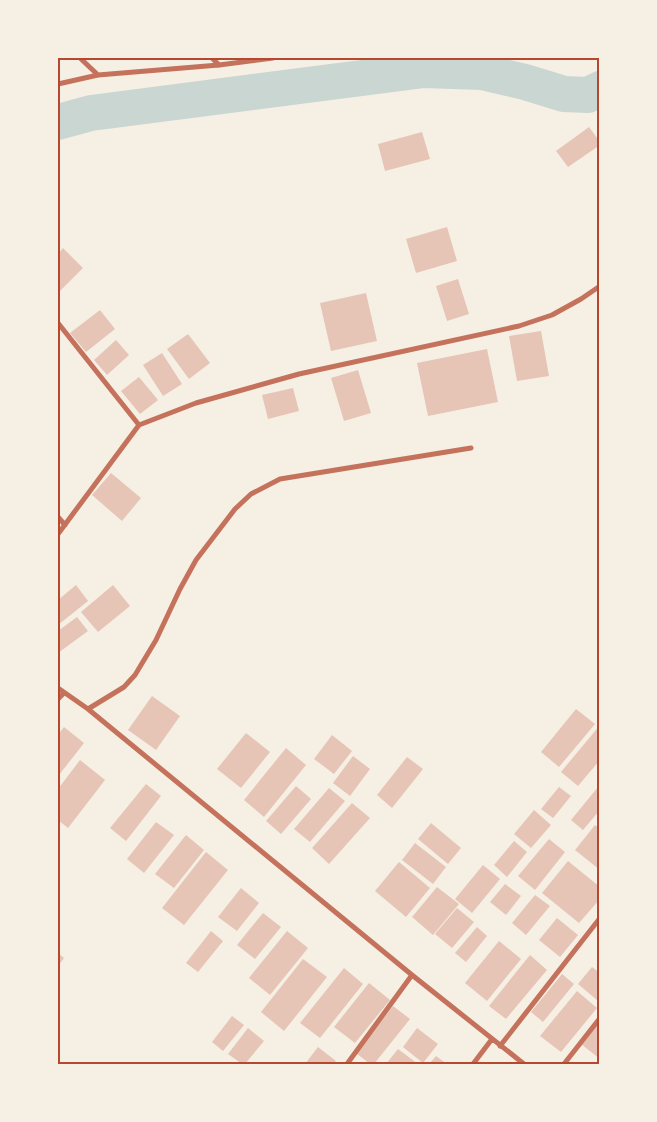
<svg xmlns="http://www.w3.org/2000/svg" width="657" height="1122" font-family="Signika,sans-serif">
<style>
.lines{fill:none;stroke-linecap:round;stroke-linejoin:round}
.river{stroke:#c9d6d2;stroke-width:36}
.building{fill:#e6c5b7}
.minor{stroke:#c5725c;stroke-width:5}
.neatline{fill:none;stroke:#b5482f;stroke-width:2}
</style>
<rect width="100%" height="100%" fill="#f6efe4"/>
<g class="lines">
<path class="river" d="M 58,122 L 91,113 L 424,70 L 482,72 L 525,82 L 564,94 L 588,95 L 600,89"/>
</g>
<path class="building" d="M 589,127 L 600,142 L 600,145 L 568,167 L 556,151 Z
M 422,132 L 430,159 L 385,171 L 378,144 Z
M 447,227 L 457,261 L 416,273 L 406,239 Z
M 63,248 L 83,268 L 58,293 L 58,254 Z
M 458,279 L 469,314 L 447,321 L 436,286 Z
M 366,293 L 377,341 L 331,351 L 320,303 Z
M 100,310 L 115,329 L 86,352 L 70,333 Z
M 541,331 L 549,376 L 517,381 L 509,336 Z
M 188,334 L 210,363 L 189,379 L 167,349 Z
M 116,340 L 129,355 L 107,375 L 94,360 Z
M 487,349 L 498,402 L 428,416 L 417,363 Z
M 162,353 L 182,384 L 163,396 L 143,365 Z
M 358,370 L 371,413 L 344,421 L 331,378 Z
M 139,377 L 158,400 L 140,414 L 121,391 Z
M 293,388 L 299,411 L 268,419 L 262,395 Z
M 111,473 L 141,498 L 122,521 L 92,495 Z
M 76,585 L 88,601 L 58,625 L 58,600 Z
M 113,585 L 130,606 L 98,632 L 81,612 Z
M 77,617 L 88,631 L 58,653 L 58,631 Z
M 152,696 L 180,716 L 156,750 L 128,730 Z
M 576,709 L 595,724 L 559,767 L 541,752 Z
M 600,725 L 600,760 L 578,786 L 561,772 Z
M 64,727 L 84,743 L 59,775 L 58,773 L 58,735 Z
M 246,733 L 270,752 L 241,788 L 217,769 Z
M 332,735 L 352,751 L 334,774 L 314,759 Z
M 286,748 L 306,765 L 264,817 L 244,800 Z
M 353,756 L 370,769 L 350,796 L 333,783 Z
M 407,757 L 423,769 L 392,808 L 377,795 Z
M 80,760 L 105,780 L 68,828 L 58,820 L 58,789 Z
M 146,784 L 161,796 L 126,841 L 110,828 Z
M 296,786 L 311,799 L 281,834 L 266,821 Z
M 559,787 L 571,796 L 553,818 L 541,809 Z
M 598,787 L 600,810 L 583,830 L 571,820 Z
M 329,788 L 345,801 L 310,842 L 294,829 Z
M 352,803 L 370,818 L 329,864 L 312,848 Z
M 534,810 L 551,825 L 531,848 L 514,834 Z
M 156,822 L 174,835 L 144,873 L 127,859 Z
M 431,823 L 461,848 L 448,864 L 418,839 Z
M 595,825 L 600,829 L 600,870 L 575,850 Z
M 186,835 L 204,850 L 174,888 L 155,874 Z
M 549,839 L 565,852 L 535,890 L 518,876 Z
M 514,841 L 527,852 L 507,877 L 494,865 Z
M 415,843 L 446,867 L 433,884 L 402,860 Z
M 206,852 L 228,870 L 184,925 L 162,908 Z
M 568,861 L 600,887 L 600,899 L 579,923 L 542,893 Z
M 399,862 L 430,888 L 406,917 L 375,891 Z
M 483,865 L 500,879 L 472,913 L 455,899 Z
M 505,884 L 521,896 L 506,915 L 490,902 Z
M 437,887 L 459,904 L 433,935 L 412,917 Z
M 241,888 L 259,903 L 237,931 L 218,917 Z
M 535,895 L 550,906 L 526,935 L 512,923 Z
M 457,908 L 474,922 L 452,948 L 435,934 Z
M 263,913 L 281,927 L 255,959 L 237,945 Z
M 557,918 L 578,935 L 560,957 L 539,940 Z
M 477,927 L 487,936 L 466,962 L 455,953 Z
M 211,931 L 223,941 L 198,972 L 186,963 Z
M 287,931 L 308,948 L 270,995 L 249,978 Z
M 499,941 L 521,959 L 487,1001 L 465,983 Z
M 58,953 L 64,958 L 58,966 Z
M 530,955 L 547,970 L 506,1019 L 489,1006 Z
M 303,959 L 327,977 L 284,1031 L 261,1012 Z
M 592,967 L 600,973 L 600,999 L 598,1001 L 578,984 Z
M 344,968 L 363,984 L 320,1038 L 300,1023 Z
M 562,974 L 574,984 L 543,1022 L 531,1012 Z
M 369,983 L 390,1000 L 355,1043 L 334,1027 Z
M 577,991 L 597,1008 L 561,1052 L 540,1036 Z
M 393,1006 L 410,1019 L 374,1064 L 370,1064 L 356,1053 Z
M 232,1016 L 244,1025 L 223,1051 L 212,1042 Z
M 600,1021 L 600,1059 L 581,1044 Z
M 248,1028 L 264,1041 L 245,1064 L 242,1064 L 228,1054 Z
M 417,1028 L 438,1044 L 423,1063 L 403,1047 Z
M 318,1047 L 336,1061 L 333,1064 L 305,1064 Z
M 398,1049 L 418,1064 L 386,1064 Z
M 436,1056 L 447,1064 L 429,1064 Z"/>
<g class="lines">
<path class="minor" d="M 80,58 L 98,75
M 212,58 L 219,65
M 58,84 L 98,75 L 219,65 L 273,58
M 58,323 L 139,425
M 58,517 L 65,525
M 58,534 L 139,425 L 196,403 L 299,374 L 519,326 L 552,315 L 581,299 L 600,286
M 58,688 L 88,709 L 412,975 L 524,1064
M 58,699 L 64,693
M 88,709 L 124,687 L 135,675 L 156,640 L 180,589 L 196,560 L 235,509 L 251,494 L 280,479 L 471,448
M 500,1046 L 600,918
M 347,1064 L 412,975
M 473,1064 L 492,1039
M 564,1064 L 600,1018"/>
</g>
<rect width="657" height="1122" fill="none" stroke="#f6efe4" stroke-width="118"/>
<rect x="59" y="59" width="539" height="1004" class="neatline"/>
</svg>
